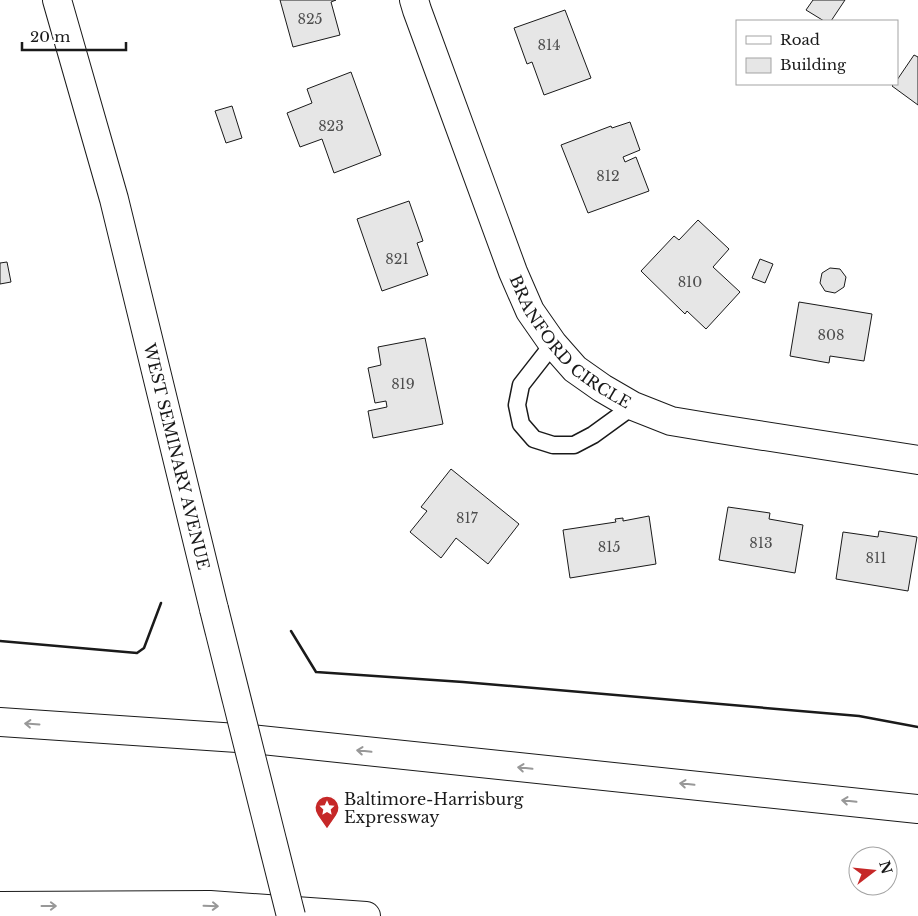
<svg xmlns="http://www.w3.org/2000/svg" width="918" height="916" font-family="'Libre Baskerville',serif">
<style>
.building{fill:#e6e6e6;stroke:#1a1a1a}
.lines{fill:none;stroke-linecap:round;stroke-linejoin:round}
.lane-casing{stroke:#1a1a1a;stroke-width:19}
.street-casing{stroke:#1a1a1a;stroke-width:30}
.secondary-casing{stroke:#1a1a1a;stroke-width:30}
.highway-casing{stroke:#1a1a1a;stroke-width:30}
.lane{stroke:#fff;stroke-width:16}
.street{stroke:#fff;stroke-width:28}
.secondary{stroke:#fff;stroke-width:28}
.highway{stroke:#fff;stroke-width:28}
.secondary-bridge-casing{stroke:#1a1a1a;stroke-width:30;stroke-linecap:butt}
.secondary-bridge{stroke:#fff;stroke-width:28}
.wall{stroke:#1a1a1a;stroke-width:2.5}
.oneway{stroke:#989898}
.labels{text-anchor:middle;stroke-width:4;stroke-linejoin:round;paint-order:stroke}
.number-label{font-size:14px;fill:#4d4d4d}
.street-label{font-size:16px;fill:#1a1a1a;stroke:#fff}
.poi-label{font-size:16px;fill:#1a1a1a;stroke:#fff;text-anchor:start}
</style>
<rect width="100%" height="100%" fill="#fff"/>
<path class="building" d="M 280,0 L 336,0 L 331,2 L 340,35 L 293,47 Z
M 813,0 L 845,0 L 831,21 L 824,21 L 806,10 Z
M 565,10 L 591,78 L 544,95 L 532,62 L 527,64 L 514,28 Z
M 914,55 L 918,57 L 918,105 L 892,86 L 894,84 L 897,84 L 897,80 Z
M 351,72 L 381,155 L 334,173 L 322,139 L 300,147 L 287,113 L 312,103 L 307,89 Z
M 232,106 L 242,138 L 226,143 L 215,111 Z
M 630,122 L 640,150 L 623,157 L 625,162 L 636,157 L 649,191 L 588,213 L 561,145 L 611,126 L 612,128 Z
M 409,201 L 423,241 L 417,243 L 428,275 L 382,291 L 357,219 Z
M 698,220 L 729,249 L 713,267 L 740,292 L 706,329 L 687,311 L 685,314 L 641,271 L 674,236 L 679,240 Z
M 760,259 L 773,264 L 765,283 L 752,278 Z
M 7,262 L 11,282 L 0,284 L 0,263 Z
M 830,268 L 840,269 L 846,277 L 844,287 L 835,293 L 825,291 L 820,283 L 822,273 Z
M 799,302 L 872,314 L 864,361 L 830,356 L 829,363 L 790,356 Z
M 425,338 L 443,424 L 373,438 L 368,411 L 387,407 L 386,401 L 375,403 L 368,368 L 381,365 L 378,347 Z
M 451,469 L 519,524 L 488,564 L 456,538 L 441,558 L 410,532 L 427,511 L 421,507 Z
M 728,507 L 770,513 L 769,519 L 803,525 L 795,573 L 719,560 Z
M 649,516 L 656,564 L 570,578 L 563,530 L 616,522 L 615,519 L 623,518 L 623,521 Z
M 879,531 L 917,537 L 908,591 L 836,579 L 843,532 L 878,537 Z"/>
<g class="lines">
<defs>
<path id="lane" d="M 553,344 L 521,385 L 517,405 L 521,424 L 534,439 L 553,445 L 574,445 L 593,435 L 633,406"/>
<g id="street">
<path id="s1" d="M 414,0 L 417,10 L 513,272 L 530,311 L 553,344 L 575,369 L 602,388 L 633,406 L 671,421 L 713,428 L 918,460"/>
</g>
<g id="secondary">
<path id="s2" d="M 57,0 L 114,199 L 214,609"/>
</g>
<path id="highway" d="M 0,722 L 252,739 L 918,809
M 0,906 L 210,905 L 366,916"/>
</defs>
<use href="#lane" class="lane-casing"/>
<use href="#street" class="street-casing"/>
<use href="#secondary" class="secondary-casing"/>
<use href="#highway" class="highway-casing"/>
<use href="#lane" class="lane"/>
<use href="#street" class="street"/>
<use href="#secondary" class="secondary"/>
<use href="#highway" class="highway"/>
<defs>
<path id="secondary-bridge" d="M 214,609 L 291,916"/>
</defs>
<use href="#secondary-bridge" class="secondary-bridge-casing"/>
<use href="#secondary-bridge" class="secondary-bridge"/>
<path class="wall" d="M 291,631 L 316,672 L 463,682 L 859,716 L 918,727
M 0,641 L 137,653 L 144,648 L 161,603"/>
</g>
<defs><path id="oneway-shaft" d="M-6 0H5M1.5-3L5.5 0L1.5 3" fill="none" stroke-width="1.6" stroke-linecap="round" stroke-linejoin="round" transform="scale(1.25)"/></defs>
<g class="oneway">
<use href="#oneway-shaft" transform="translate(32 724) rotate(-176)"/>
<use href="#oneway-shaft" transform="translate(364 751) rotate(-174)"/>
<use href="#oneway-shaft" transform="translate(525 768) rotate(-174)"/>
<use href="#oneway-shaft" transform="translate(687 784) rotate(-174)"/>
<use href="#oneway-shaft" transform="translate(849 801) rotate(-174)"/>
<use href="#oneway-shaft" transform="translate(49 906)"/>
<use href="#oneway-shaft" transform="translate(211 906) rotate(2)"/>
</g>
<defs>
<symbol id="sight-pin" viewBox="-11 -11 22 30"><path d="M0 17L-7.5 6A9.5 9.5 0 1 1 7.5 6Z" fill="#c62828" stroke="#fff"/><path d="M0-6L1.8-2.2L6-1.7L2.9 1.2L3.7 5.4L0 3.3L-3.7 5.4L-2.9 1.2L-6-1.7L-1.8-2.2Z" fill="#fff"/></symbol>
</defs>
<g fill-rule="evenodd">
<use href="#sight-pin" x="313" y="794" width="28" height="38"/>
</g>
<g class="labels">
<g class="number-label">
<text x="310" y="24">825</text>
<text x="549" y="50">814</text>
<text x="331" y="131">823</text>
<text x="608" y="181">812</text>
<text x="397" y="264">821</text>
<text x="690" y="287">810</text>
<text x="831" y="340">808</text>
<text x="403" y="389">819</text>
<text x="467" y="523">817</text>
<text x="761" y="548">813</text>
<text x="609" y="552">815</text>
<text x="876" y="563">811</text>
</g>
<g class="street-label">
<text dy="6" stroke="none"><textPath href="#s1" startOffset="382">BRANFORD CIRCLE</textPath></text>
<text dy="6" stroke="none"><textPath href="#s2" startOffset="472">WEST SEMINARY AVENUE</textPath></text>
</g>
<g class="poi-label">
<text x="344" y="805">Baltimore-Harrisburg<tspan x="344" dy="18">Expressway</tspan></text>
</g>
</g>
<rect x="736" y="20" width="162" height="65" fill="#ffffff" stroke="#a3a3a3"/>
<rect x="746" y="36" width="25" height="8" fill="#ffffff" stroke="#a3a3a3"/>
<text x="780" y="45" font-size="15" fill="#1a1a1a">Road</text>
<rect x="746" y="58" width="25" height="15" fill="#e6e6e6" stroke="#a3a3a3"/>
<text x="780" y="70" font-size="15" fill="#1a1a1a">Building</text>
<g transform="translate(873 871) rotate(74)"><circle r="24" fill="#ffffff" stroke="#a3a3a3"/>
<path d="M0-4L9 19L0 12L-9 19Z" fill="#c62828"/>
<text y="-8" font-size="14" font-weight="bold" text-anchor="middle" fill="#1a1a1a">N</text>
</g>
<path d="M22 42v8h104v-8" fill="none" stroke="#1a1a1a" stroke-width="2.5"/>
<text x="30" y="42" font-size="15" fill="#1a1a1a" stroke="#ffffff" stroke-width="4" paint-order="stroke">20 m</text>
</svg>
